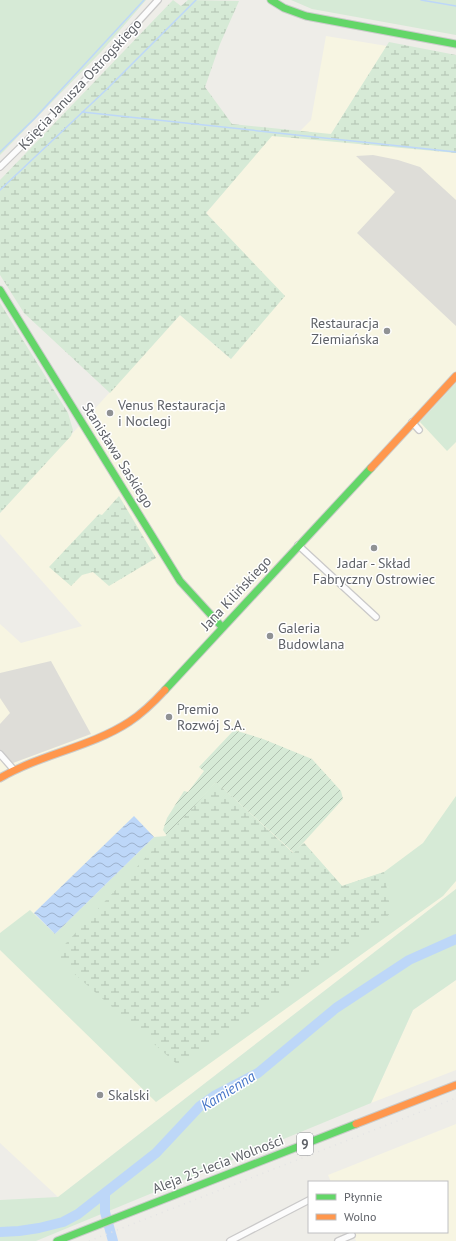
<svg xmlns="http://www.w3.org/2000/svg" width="456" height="1241" font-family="'PT Sans',sans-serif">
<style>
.commercial{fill:#f7f5e2}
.industrial{fill:#deddd8}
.grass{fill:#d6ead6}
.wetland{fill:url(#wetland-marsh)}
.garden{fill:url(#garden-furrows)}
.water{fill:url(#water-waves)}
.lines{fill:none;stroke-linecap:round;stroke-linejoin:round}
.stream{stroke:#bdd7f8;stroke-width:1.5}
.river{stroke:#bdd7f8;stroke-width:10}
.street-casing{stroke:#cac9c9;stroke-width:8}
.fast-casing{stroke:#cacbca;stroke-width:9}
.slow-casing{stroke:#cacbca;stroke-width:9}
.street{stroke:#fcfcfc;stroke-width:5.5}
.fast{stroke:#63d668;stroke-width:7}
.slow{stroke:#ff974d;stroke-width:7}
.rail{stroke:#e4e4e4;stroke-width:1.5;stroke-dasharray:1 5;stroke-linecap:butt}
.poi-dot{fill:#909294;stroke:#fff;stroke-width:1.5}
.labels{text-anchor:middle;stroke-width:3;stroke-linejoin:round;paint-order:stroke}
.shield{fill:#fff;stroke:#8e9095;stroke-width:1}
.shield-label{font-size:13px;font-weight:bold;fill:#5e6167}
.street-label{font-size:14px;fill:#5e6167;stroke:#fff}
.poi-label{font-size:14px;fill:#5e6167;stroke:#fff;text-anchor:start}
.water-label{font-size:15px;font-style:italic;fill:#4575c8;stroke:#fff}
</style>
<defs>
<pattern id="wetland-marsh" width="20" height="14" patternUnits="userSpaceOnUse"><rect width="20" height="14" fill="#d6ead6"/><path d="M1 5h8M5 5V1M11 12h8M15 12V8" fill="none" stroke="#b1c1b1"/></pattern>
<pattern id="garden-furrows" width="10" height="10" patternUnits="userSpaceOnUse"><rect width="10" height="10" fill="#d6ead6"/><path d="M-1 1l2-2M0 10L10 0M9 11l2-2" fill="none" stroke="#b1c1b1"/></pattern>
<pattern id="water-waves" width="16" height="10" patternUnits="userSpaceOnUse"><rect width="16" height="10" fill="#bdd7f8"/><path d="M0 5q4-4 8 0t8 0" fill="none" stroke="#9db2cd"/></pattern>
</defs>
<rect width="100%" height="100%" fill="#eeede8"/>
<path class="commercial" d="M 326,36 L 387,46 L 331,134 L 456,149 L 456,889 L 58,1197 L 0,1143 L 0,624 L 21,643 L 82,626 L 0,534 L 0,513 L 180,315 L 231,359 L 284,296 L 206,213 L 272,135 L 300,131 L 311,120 Z
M 456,980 L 456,1070 L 371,1103 L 413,1010 Z
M 456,1124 L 456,1241 L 356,1241 L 352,1232 L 447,1232 L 447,1182 L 331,1182 L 328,1175 Z"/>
<path class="industrial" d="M 373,155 L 398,160 L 420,167 L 456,200 L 456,326 L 357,233 L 395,192 L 356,156 Z
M 51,661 L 91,734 L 13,763 L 0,750 L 0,724 L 10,713 L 0,698 L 0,673 Z"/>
<path class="grass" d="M 0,0 L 146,0 L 101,52 L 0,155 Z
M 291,0 L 456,0 L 456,35 L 312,9 Z
M 456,383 L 456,442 L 447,451 L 420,422 Z
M 216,782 L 293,853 L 304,843 L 342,886 L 384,872 L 423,843 L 456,796 L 456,881 L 443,896 L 156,1102 L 0,950 L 0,933 L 30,910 L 55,934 L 154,837 L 167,836 Z
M 456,889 L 456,980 L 413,1010 L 371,1103 L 36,1241 L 0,1241 L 0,1200 L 58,1197 Z"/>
<path class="wetland" d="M 173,0 L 181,6 L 188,0 L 239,1 L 220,44 L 205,87 L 232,124 L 331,134 L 389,42 L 456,55 L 456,153 L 272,136 L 206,213 L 285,296 L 231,359 L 180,315 L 110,393 L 24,313 L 0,275 L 0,180 Z
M 0,303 L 68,413 L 73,430 L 71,436 L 0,513 Z
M 119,496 L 156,558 L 109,586 L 93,572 L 82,575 L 71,586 L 49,567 L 99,514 L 102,515 Z
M 216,782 L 293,853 L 304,843 L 342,886 L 384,872 L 391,913 L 366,935 L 178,1065 L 54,956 Z"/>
<path class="garden" d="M 234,730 L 263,739 L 312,759 L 341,791 L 343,799 L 294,853 L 216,782 L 167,836 L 163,830 L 167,818 L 184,791 L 188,792 L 204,771 L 199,767 Z"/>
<path class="water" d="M 134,816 L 154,837 L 55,934 L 34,913 Z"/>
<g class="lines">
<path class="stream" d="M 421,0 L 456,6
M 82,112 L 456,152
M 0,152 L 35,118 L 144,0
M 0,190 L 107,89 L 196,0"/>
<path class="river" d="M 105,1193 L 105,1212 L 113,1241
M 0,1232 L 19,1231 L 39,1228 L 63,1222 L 78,1214 L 156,1153 L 200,1106 L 214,1096 L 258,1073 L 336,1008 L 409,960 L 456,939"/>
<defs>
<path id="street" d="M 0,167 L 53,115 L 158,0
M 412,422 L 419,430
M 298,545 L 376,617
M 0,754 L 14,770
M 230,1241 L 309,1200
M 338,1241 L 352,1235"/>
<path id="fast" d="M 271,0 L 284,8 L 306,16 L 456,44
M 0,290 L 180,581 L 222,627
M 165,690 L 371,468
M 57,1241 L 356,1124"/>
<path id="slow" d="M 371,468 L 456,376
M 0,778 C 41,754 91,747 129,722 C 143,713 154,702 165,690
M 356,1124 L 456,1085"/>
</defs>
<use href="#street" class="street-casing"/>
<use href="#fast" class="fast-casing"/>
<use href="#slow" class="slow-casing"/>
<use href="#street" class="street"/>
<use href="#fast" class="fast"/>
<use href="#slow" class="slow"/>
<path class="rail" d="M 89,1241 L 456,1098"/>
</g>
<g class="poi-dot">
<circle cx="387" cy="331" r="4"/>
<circle cx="110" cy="413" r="4"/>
<circle cx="374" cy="548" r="4"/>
<circle cx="270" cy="636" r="4"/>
<circle cx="169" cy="717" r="4"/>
<circle cx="100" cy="1095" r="4"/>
</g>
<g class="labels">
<rect class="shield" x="297" y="1133" width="16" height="22" rx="3"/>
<g class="shield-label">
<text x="305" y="1149">9</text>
</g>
<g class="street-label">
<text transform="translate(80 84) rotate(-47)" y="5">Księcia Janusza Ostrogskiego</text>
<text transform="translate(118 455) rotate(58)" y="5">Stanisława Saskiego</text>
<text transform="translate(236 593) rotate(-47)" y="5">Jana Kilińskiego</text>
<text transform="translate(218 1164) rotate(-21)" y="5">Aleja 25-lecia Wolności</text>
</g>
<g class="poi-label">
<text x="379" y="328" text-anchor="end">Restauracja<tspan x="379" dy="16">Ziemiańska</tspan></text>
<text x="118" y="410">Venus Restauracja<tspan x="118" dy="16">i Noclegi</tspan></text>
<text x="374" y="568" text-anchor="middle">Jadar - Skład<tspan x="374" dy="16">Fabryczny Ostrowiec</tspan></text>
<text x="278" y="633">Galeria<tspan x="278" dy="16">Budowlana</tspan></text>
<text x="177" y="714">Premio<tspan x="177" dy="16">Rozwój S.A.</tspan></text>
<text x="108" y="1100">Skalski</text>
</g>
<g class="water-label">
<text transform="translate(228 1091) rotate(-32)" y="5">Kamienna</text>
</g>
</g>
<rect x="308" y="1181" width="140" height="52" fill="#ffffff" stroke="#bfc0c2"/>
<rect x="316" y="1194" width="20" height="6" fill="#63d668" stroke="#bfc0c2"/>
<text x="344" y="1201" font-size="12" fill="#5e6167">Płynnie</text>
<rect x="316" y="1214" width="20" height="6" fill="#ff974d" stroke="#bfc0c2"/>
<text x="344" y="1221" font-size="12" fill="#5e6167">Wolno</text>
</svg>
